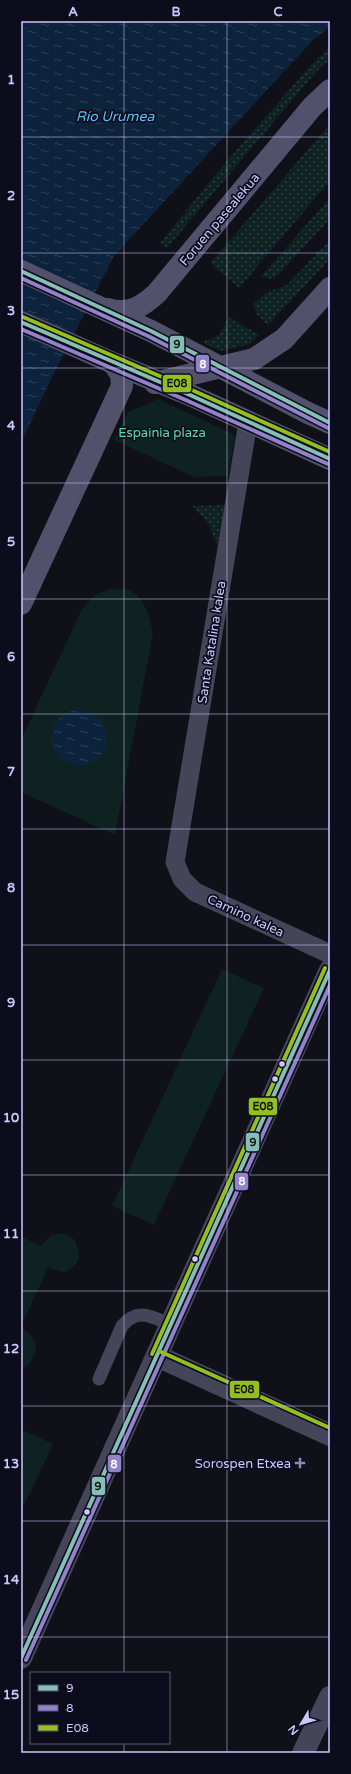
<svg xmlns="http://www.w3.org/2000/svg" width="351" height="1774" font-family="'Varela Round',sans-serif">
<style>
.grass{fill:url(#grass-dots)}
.garden{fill:#0f2222}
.water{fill:url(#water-ripples)}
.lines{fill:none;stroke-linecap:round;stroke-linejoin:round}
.service{stroke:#444559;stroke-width:13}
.pedestrian{stroke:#444559;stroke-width:19}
.minor{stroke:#444559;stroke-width:22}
.tertiary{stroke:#444559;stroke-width:22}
.secondary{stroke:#51516c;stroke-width:22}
.bus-1-casing{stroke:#0d0c1c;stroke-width:7}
.bus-2-casing{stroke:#0d0c1c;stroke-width:7}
.bus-3-casing{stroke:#0d0c1c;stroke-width:7}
.bus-1{stroke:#85bfb3;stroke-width:4}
.bus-2{stroke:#9182c9;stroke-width:4}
.bus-3{stroke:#93c01f;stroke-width:4}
.grid{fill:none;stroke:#cac8fd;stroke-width:1;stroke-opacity:0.55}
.bus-dot{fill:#cac8fd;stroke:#0d0c1c;stroke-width:1.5}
.poi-dot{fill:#8988ad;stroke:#0d0c1c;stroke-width:1.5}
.labels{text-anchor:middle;stroke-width:3.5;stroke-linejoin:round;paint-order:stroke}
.street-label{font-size:13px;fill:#cac8fd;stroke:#0d0c1c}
.park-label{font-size:13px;fill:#58d9af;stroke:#0d0c1c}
.poi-label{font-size:13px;fill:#cac8fd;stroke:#0d0c1c;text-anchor:end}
.water-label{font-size:14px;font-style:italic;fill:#5abdfa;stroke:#0d0c1c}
.line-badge{stroke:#0d0c1c;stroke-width:1.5}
.badge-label{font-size:11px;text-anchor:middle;font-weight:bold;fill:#fff}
.pale-badge-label{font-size:11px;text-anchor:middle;font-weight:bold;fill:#111}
.neatline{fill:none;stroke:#cac8fd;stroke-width:1.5}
.grid-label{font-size:13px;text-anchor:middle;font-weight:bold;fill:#cac8fd}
</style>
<defs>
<pattern id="grass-dots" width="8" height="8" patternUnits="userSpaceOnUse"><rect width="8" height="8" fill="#0f2222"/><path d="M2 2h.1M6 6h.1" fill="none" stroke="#314143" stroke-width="1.8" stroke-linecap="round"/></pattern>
<pattern id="water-ripples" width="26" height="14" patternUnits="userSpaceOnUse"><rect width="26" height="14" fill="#0d223b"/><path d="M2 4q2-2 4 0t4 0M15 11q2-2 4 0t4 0" fill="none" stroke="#2f4158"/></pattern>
</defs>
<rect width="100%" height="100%" fill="#101018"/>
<path class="grass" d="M 330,47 L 330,59 L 316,72 L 167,248 L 160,243 L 220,169 L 311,65 Z
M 330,124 L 330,181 L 239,288 L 210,263 Z
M 330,198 L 330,219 L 278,275 L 271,279 L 261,276 Z
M 330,240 L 330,259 L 268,325 L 257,315 L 253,304 L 265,293 L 287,285 Z
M 229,317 L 259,335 L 250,344 L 220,351 L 200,341 C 222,338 219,334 229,317 Z
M 225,505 L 217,546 L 208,523 L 192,506 Z"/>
<path class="garden" d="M 158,399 L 235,435 L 228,476 L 194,477 L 114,440 L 128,412 Z
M 110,589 C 115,589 122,588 126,589 C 145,594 149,617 153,633 L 115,835 L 21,792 L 21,740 L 82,609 L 95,595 Z
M 222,969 L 264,988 L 154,1225 L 112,1206 Z
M 21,1219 L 23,1222 L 22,1237 L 41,1246 L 51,1235 L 64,1233 L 75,1240 C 81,1256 81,1264 64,1272 L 48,1268 L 21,1326 Z
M 21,1327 C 39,1339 40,1349 27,1366 L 21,1367 Z
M 21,1429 L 53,1444 L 25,1504 L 21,1503 Z"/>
<path class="water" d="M 21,21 L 330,21 L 330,27 L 313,40 L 114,256 L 53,375 L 21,443 Z
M51 738a28 28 0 1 1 56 0a28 28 0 1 1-56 0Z"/>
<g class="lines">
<path class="service" d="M 99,1379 L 122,1326 C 138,1307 152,1317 171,1325"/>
<path class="pedestrian" d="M 248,422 L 175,862 L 182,879 L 195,892 L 330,954"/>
<path class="minor" d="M 157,1356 L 330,1435
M 21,1658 L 330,970"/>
<path class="tertiary" d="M 303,1753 L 330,1697"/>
<path class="secondary" d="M 21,271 L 151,331 L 308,413 L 330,423
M 108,309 C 129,315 142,307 157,293 L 312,107 L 330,90
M 21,322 L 113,363 L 190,395 L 330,459
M 155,383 L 254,359 L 284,339 L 330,288
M 21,604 L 122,386 L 121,374 L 113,363"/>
<defs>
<path id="bus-1" d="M 21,271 L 151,331 L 330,423
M 21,322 L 190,395 L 330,459
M 21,1658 L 330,970"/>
<path id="bus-2" d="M 21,278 L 148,336 L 328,428
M 21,329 L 188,401 L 328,464
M 26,1660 L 330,985"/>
<path id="bus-3" d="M 23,317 L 192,390 L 330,452
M 159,1351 L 330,1428
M 152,1354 L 325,968"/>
</defs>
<use href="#bus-1" class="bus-1-casing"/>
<use href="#bus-2" class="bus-2-casing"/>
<use href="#bus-3" class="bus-3-casing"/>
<use href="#bus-1" class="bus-1"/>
<use href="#bus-2" class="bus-2"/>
<use href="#bus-3" class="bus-3"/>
</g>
<path class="grid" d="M 124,21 L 124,1673M 227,21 L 227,1753M 21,137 L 330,137M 21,253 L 330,253M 21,368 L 330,368M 21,483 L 330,483M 21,599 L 330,599M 21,714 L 330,714M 21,829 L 330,829M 21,945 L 330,945M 21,1060 L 330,1060M 21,1175 L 330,1175M 21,1291 L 330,1291M 21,1406 L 330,1406M 21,1521 L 330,1521M 21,1637 L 330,1637M 124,1743 L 124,1753"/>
<g class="bus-dot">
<circle cx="282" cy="1064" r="3.5"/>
<circle cx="275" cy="1079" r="3.5"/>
<circle cx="195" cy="1259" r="3.5"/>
<circle cx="87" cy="1512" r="3.5"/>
</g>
<path class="poi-dot" d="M298 1457h4v4h4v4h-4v4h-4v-4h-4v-4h4z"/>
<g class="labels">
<g class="street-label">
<text transform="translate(219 219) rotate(-50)" y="5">Foruen pasealekua</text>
<text transform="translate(211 642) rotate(-81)" y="5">Santa Katalina kalea</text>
<text transform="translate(246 915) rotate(25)" y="5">Camino kalea</text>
</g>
<g class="park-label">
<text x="162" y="437">Espainia plaza</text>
</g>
<g class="poi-label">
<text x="291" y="1468">Sorospen Etxea</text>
</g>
<g class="water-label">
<text x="115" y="121">Río Urumea</text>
</g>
</g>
<g class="line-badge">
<rect x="169" y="335" width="16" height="19" rx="4" fill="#85bfb3"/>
<rect x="195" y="354" width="15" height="19" rx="4" fill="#9182c9"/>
<rect x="162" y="374" width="30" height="19" rx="4" fill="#93c01f"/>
<rect x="248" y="1097" width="30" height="19" rx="4" fill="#93c01f"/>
<rect x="245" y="1132" width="15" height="20" rx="4" fill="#85bfb3"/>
<rect x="234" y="1172" width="15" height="19" rx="4" fill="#9182c9"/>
<rect x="229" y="1380" width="31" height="19" rx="4" fill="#93c01f"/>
<rect x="107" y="1454" width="15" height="19" rx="4" fill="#9182c9"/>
<rect x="91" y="1476" width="15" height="20" rx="4" fill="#85bfb3"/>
</g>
<g class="badge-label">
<text x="203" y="368">8</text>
<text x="242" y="1185">8</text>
<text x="114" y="1468">8</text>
</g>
<g class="pale-badge-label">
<text x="177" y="348">9</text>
<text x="177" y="387">E08</text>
<text x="263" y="1110">E08</text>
<text x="253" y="1146">9</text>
<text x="244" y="1393">E08</text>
<text x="98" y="1490">9</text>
</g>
<rect width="351" height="1774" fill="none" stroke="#0d0c1c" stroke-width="44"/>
<rect x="30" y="1672" width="140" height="72" fill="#0d0c1c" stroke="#595776"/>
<rect x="38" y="1685" width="20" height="6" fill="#85bfb3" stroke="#595776"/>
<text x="66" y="1692" font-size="12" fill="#cac8fd">9</text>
<rect x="38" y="1705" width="20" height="6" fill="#9182c9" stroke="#595776"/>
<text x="66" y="1712" font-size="12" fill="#cac8fd">8</text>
<rect x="38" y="1725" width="20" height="6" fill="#93c01f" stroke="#595776"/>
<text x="66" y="1732" font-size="12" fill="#cac8fd">E08</text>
<g transform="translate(301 1724) rotate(232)" stroke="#0d0c1c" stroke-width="3" paint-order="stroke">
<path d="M0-3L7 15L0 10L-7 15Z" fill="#cac8fd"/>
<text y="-6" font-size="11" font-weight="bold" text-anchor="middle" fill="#cac8fd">N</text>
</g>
<rect x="22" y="22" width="307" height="1730" class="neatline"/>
<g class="grid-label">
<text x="73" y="16">A</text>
<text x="176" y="16">B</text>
<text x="278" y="16">C</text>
<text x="11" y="84">1</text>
<text x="11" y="200">2</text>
<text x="11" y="315">3</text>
<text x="11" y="430">4</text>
<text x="11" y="546">5</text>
<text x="11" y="661">6</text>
<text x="11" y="776">7</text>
<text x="11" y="892">8</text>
<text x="11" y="1007">9</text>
<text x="11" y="1122">10</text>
<text x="11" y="1238">11</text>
<text x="11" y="1353">12</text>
<text x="11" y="1468">13</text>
<text x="11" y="1584">14</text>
<text x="11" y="1699">15</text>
</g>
</svg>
